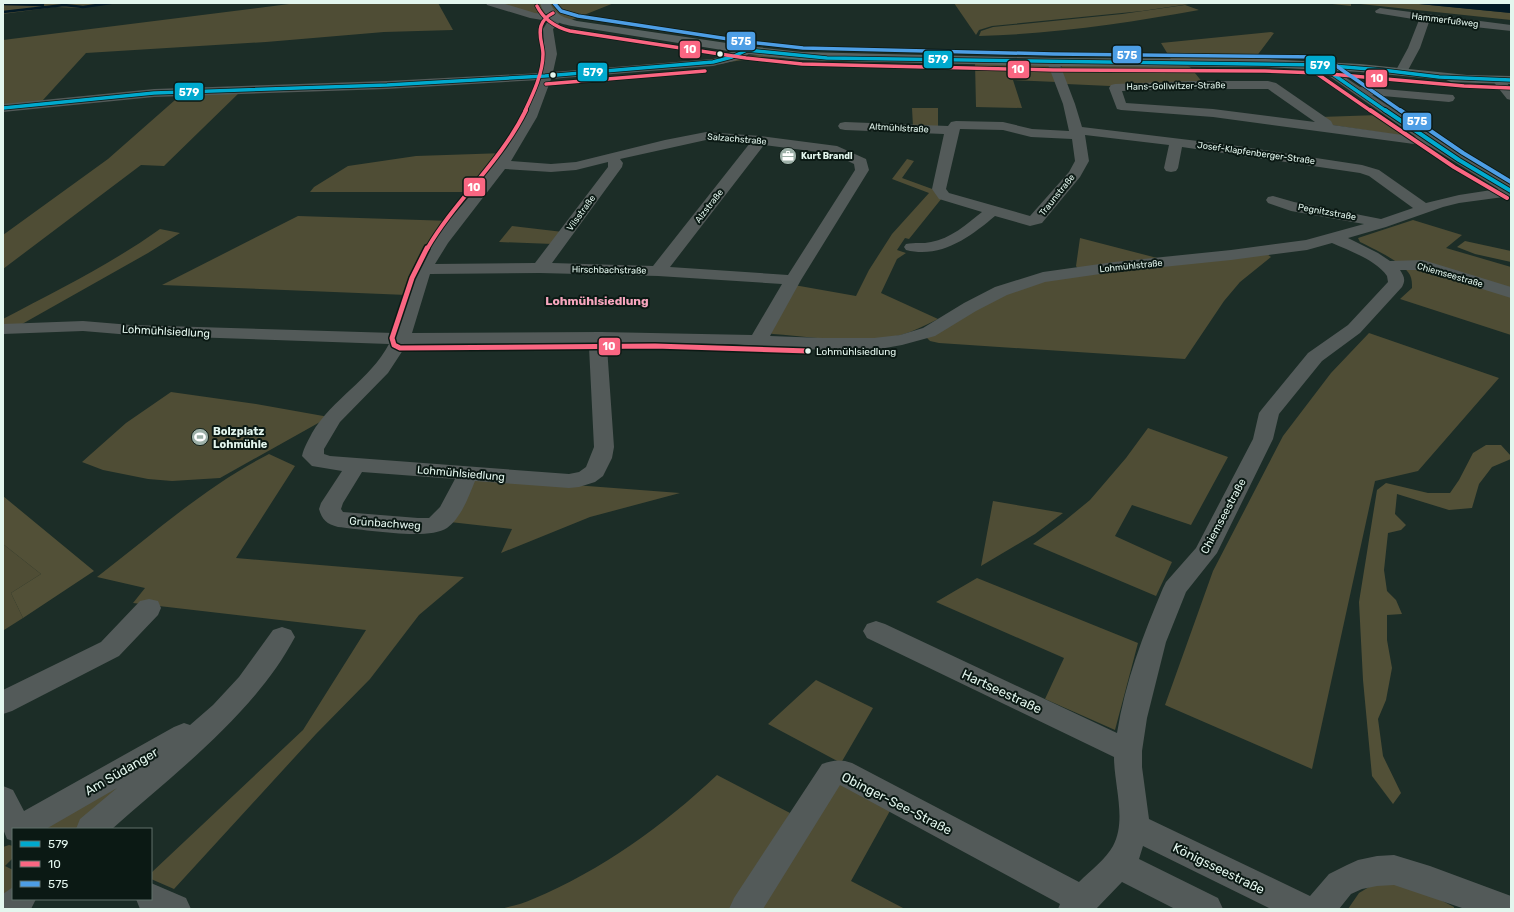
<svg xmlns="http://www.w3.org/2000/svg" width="1514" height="912" font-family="Rubik,sans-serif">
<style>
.green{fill:#4f4d35}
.forest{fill:#525037}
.water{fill:#031a26}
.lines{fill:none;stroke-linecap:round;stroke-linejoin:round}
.stream{stroke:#031a26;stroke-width:2.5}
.minor{fill:#535a59;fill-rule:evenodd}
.major{fill:#586261;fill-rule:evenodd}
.bus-1-far1-casing{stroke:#0b1914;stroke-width:5}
.bus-1-casing{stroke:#0b1914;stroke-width:6}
.bus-2-far2-casing{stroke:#0b1914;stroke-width:5}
.bus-2-far1-casing{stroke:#0b1914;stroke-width:6}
.bus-2-casing{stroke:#0b1914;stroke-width:8}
.bus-3-far1-casing{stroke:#0b1914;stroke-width:5}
.bus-3-casing{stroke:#0b1914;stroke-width:6}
.bus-1-far1{stroke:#00a9ce;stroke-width:3.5}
.bus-1{stroke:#00a9ce;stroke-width:4}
.bus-2-far2{stroke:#fa6682;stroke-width:3.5}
.bus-2-far1{stroke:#fa6682;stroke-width:4}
.bus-2{stroke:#fa6682;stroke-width:5}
.bus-3-far1{stroke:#4d9ee5;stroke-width:3.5}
.bus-3{stroke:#4d9ee5;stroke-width:4}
.bus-dot{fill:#e3f6ee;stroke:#0b1914;stroke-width:1.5}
.labels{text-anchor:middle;stroke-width:4;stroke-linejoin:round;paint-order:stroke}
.far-street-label{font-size:9px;fill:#e3f6ee;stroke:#0b1914}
.far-poi-label{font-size:9px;font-weight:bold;fill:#e3f6ee;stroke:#0b1914;text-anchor:start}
.bus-label{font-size:10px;fill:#e3f6ee;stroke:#0b1914;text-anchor:start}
.street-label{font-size:11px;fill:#e3f6ee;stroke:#0b1914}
.poi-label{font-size:11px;font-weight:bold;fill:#e3f6ee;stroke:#0b1914;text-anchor:start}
.neighbourhood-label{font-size:12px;font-weight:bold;fill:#f7a6be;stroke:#0b1914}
.near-street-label{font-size:13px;fill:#e3f6ee;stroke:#0b1914}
.line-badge{stroke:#0b1914;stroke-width:1.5}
.badge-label{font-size:11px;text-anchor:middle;font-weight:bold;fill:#fff}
</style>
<rect width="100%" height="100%" fill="#1c2d27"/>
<path class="green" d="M 3,3 L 115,3 L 79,8 L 55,7 L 3,14 Z
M 297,3 L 438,3 L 453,30 L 384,32 L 266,42 L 86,53 L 43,100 L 37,103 L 3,107 L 3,40 Z
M 494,3 L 541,3 L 549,16 L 548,17 Z
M 548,3 L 614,3 L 569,21 L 559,17 Z
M 954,3 L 1177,3 L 1189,4 L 1142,11 L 992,26 L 979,30 L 976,35 Z
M 1185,5 L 1199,10 C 1127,23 1054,34 979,36 L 981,31 L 993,27 L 1122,14 Z
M 1271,32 L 1274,33 L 1253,61 L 1172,61 L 1161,43 Z
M 759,55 L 1049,64 L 1057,82 L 1013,80 L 1022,108 L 976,107 L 975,63 L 831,61 L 763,57 L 723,63 L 746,56 Z
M 1062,66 L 1188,66 L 1191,68 L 1203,83 L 1110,86 L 1066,84 L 1060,68 Z
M 241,91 L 164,166 L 141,165 L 3,269 L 3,235 L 108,159 L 183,93 Z
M 912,108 L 938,108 L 938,128 L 913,127 Z
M 1379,115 L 1410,137 L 1332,125 L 1320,117 Z
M 505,153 L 476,192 L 310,192 L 314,187 L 348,166 L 416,156 Z
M 907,159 L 914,161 L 902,178 L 935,190 L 942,198 L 909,239 L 905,238 L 897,250 L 906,253 L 897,259 L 881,293 L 938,319 C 926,325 914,331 901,335 C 860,345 815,337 773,334 L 769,333 L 794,285 L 856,296 L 869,270 L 892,234 L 929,193 L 892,179 Z
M 298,216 L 452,221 L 407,295 L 162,285 Z
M 1413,220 L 1462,235 L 1446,248 L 1511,267 L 1511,335 L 1400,299 L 1412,288 C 1412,284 1412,279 1410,275 C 1403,262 1374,249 1360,242 L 1358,238 Z
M 512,226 L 563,232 L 553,244 L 499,242 Z
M 160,229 L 180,233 L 148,253 L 15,328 L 3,327 L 3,319 C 56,291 111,264 160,229 Z
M 1080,238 L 1165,260 L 1078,269 L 1076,266 Z
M 1267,254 L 1271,257 L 1240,282 L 1224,301 L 1185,359 L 939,343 L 930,341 L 926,337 L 1007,291 L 1060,277 Z
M 1369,333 L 1499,378 L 1418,471 L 1375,481 L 1312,769 L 1165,705 L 1213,571 L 1283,436 L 1331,373 Z
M 171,392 L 256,404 L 329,417 L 220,478 L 172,481 L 148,479 L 103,470 L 82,462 L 126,423 Z
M 1148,428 L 1228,457 L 1191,525 L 1132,505 L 1115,536 L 1172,562 L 1156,596 L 1033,544 L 1062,523 L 1090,500 L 1126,458 Z
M 269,454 L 295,466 L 236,558 L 464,577 L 419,615 L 370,679 L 316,734 L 174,889 L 151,879 L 151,873 L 303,730 L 366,630 L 133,603 L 145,588 L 97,577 C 153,534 206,486 269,454 Z
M 481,478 L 680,493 L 590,517 L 501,553 L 512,529 L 450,522 L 472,481 Z
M 993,501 L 1063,513 L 1035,534 L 981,566 Z
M 3,544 L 41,574 L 11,593 L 23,618 L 4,630 Z
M 977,578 L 1138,643 L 1115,730 L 1045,699 L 1064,658 L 936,602 Z
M 816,680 L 873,708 L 841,763 L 768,724 Z
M 194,735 L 84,829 L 43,829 Z
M 717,775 L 790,813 L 733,909 L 501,909 C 511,906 523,904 533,899 C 602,870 663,826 717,775 Z
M 835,780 L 891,809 L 851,881 L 905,909 L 757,909 Z
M 9,845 L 13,846 L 13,858 L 5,866 L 13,870 L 13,899 L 3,909 L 3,847 Z
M 1374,884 L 1394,884 L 1427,893 L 1454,907 L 1454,909 L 1348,909 L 1359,893 Z"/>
<path class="forest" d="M 1323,3 L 1409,3 L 1511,13 L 1511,20 L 1351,3 L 1351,6 Z
M 1465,241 L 1511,251 L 1511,262 L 1475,254 L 1457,247 Z
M 1486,445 L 1501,445 L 1511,456 L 1511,459 L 1492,467 L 1479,484 L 1472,508 L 1449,510 L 1397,494 L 1395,514 L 1406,525 L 1401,530 L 1388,533 L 1384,570 L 1387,591 L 1396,600 L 1402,614 L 1387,615 L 1387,640 L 1392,668 L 1386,700 L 1378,719 L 1383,756 L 1401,793 L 1393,804 L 1372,776 L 1363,680 L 1359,602 L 1377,490 L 1386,483 L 1428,493 L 1450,493 L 1459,480 L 1473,453 Z
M 3,496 L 94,571 L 23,618 L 11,593 L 41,574 L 3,544 Z"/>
<path class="water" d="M 1409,3 L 1511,3 L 1511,13 Z"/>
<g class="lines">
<path class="stream" d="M 3,4 L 43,5
M 3,12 L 64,5 L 83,7 L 111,3"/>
<path class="minor" d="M 486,3 L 502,3 L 535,13 L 562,17 L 563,19 L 553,29 L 557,54 L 553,72 L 713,59 C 722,56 744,46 751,48 L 753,50 C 745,60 725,63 713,66 L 551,79 L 537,117 L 511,161 L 551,164 L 576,162 L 665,140 L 706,132 L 760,136 L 837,146 L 866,159 L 869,170 L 801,280 L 770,336 L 823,338 L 874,338 L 900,335 L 923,328 L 964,303 L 995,287 L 1043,272 L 1114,262 L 1231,250 L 1306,240 L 1364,224 L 1291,211 L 1268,203 L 1266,200 L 1268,197 L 1273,196 L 1294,202 L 1381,219 L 1413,208 L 1369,176 L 1360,173 L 1182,147 L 1178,168 L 1176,171 L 1171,172 L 1166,171 L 1164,168 L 1169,145 L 1085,135 L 1089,161 L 1080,177 L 1042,223 L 1030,226 L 995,216 C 970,237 941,259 906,250 L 904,247 L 906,244 C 915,242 923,244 931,242 C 950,239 967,224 982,212 L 939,199 L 932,189 L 944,134 L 845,130 L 840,129 L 838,126 L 840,123 L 845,122 L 948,126 L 951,122 L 956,121 L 1003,122 L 1032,129 L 1069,131 L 1063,104 L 1047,62 L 1049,60 L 1057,60 L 1059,62 L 1075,104 L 1082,127 L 1231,145 L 1362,165 L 1379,170 L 1426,203 L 1459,195 L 1498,189 L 1429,146 L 1213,117 L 1121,110 L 1117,109 L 1109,88 L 1111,85 L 1115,84 L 1192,81 L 1268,81 L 1276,83 L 1331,121 L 1333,125 L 1416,137 L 1316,67 L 1314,65 L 1316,63 L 1324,63 L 1360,87 L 1453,95 L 1455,98 L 1453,101 L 1449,102 L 1372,95 L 1464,157 L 1511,185 L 1511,196 L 1459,203 L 1443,207 L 1386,227 L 1348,238 L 1378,253 L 1390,261 L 1423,260 L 1511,287 L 1511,298 L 1421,270 L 1400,270 C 1404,276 1406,280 1402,287 L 1360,333 L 1322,361 L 1279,414 L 1273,439 L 1217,553 L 1186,592 L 1166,642 L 1147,718 L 1142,751 L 1142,767 L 1149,819 L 1310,896 L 1329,874 L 1347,865 L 1358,860 L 1377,856 L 1394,855 L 1430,866 L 1511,896 L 1511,909 L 1465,909 L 1394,885 L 1377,886 L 1362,889 L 1351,894 L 1339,909 L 1271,909 L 1143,846 L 1139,859 L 1218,898 L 1223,909 L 1175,909 L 1122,882 L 1096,909 L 1058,909 L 1060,904 L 840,785 L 763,909 L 729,909 L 734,898 L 822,764 C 833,760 841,759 852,763 L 1079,882 C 1090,871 1106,859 1113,846 C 1127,820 1114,785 1114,757 L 867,638 L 863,631 L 867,624 L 876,621 L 885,624 L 1117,733 C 1125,682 1143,635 1163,588 L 1166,582 L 1196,548 L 1253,439 L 1259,413 L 1262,409 L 1308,353 L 1348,325 L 1388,282 L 1387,276 C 1376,260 1350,251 1332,243 L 1307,250 L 1231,260 L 1114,272 L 1045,282 L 1007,295 L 976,311 L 935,336 L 902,345 L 874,350 L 823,350 L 728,344 L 608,343 L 607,347 L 614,447 L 612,458 L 603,476 L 595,482 L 579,487 L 569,488 L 475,481 C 469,496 461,518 447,528 C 428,541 362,529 338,527 C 327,524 322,520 319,509 L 321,503 L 342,471 L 312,466 L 302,456 C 304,447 308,441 312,433 C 332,399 370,380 389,344 L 131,335 L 83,331 L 3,334 L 3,324 L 83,321 L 131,325 L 394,333 C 403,309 408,282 421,259 C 434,236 452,217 469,197 C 498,161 524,124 539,80 L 387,89 L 154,97 L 3,112 L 3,104 L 154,89 L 387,81 L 541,73 L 545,58 L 543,29 L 548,21 L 530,18 L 487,5 ZM 1192,89 L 1268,89 L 1315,122 L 1213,109 L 1126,103 L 1122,91 ZM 960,129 L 1003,130 L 1031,137 L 1072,139 L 1075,161 L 1069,172 L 1030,216 L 949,193 L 946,189 ZM 706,140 L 750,143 L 653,266 L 552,263 L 622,167 L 623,163 L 620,159 ZM 764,145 L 834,154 L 854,164 L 855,170 L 788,275 L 670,267 ZM 608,162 L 608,167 L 535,263 L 435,264 L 448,243 L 505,169 L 551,172 L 576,170 ZM 540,273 L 658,276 L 782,284 L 752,335 L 601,332 L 412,333 L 430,274 ZM 590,343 L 589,347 L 594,447 L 586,467 L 579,472 L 569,474 L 330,456 L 324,454 L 324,449 L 340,422 L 388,373 L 407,344 ZM 362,472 L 455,479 L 440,507 L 429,518 L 418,518 L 343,512 L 341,509 L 343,503 Z
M 1380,8 L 1511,25 L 1511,31 L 1429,22 L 1420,48 L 1407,72 L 1405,75 L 1397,75 L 1395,72 L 1408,48 L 1419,20 L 1376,13 L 1375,11 Z
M 1498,76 C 1509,79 1511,90 1511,100 L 1507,99 L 1492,80 L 1494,77 Z
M 149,599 L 158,601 L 161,608 L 158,615 L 119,656 L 12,711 L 3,714 L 3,690 L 101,642 L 140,601 Z
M 282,627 L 291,630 L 295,637 C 254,714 176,772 112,829 L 76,829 L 80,819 L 117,788 L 46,829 L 13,829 L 13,841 L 7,839 L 3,829 L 3,786 L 13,790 L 24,811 L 174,727 L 184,723 L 190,725 L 213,705 L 239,677 L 273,630 Z
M 151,883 L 186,898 L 191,909 L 140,909 L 136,899 L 151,899 Z
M 13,887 L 13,899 L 36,899 L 31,909 L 3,909 L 3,894 Z"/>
<path class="major" d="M 540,3 L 550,3 C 555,15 565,18 577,21 L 747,46 L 802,52 L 1053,58 L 1265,59 L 1360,64 L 1467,75 L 1511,76 L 1511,84 L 1451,82 L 1446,80 L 1360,72 L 1265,67 L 1053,66 L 802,60 L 747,54 L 572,26 C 557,23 545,19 540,3 Z"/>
<defs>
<path id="bus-1-far1" d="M 747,50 L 827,58 L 1320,65 L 1382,70 L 1439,77 L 1511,80
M 1321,66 L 1386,111
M 3,108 L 154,93 L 387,85 L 545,76 L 713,62 L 732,57 L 747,50"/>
<path id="bus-1" d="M 1385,110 L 1459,160 L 1511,191"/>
<path id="bus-2-far2" d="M 537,6 C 544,20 555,27 570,31 L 746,58 L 802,64 L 1053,70 L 1265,71 L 1319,73 L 1464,86 L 1511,88
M 1316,73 L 1371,111
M 546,84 L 705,71
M 525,111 C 533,94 543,73 543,54 C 543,45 538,36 541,26 C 543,20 547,16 553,13"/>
<path id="bus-2-far1" d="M 1370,110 L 1454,167 L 1507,198
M 427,249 C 456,199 500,163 526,110"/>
<path id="bus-2" d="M 427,248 L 412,278 L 392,338 L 394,345 L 400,348 L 655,346 L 808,351"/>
<path id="bus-3-far1" d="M 554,3 L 561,11 L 578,16 L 748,42 L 803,48 L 1053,54 L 1320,57
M 1325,58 L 1401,111"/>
<path id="bus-3" d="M 1400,110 L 1463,153 L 1511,182"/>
</defs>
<use href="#bus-1-far1" class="bus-1-far1-casing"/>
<use href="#bus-1" class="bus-1-casing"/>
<use href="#bus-2-far2" class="bus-2-far2-casing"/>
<use href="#bus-2-far1" class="bus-2-far1-casing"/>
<use href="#bus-2" class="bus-2-casing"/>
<use href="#bus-3-far1" class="bus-3-far1-casing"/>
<use href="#bus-3" class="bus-3-casing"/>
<use href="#bus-1-far1" class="bus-1-far1"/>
<use href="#bus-1" class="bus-1"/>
<use href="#bus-2-far2" class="bus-2-far2"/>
<use href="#bus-2-far1" class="bus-2-far1"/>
<use href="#bus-2" class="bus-2"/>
<use href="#bus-3-far1" class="bus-3-far1"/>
<use href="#bus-3" class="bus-3"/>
</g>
<defs>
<symbol id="office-disc" viewBox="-11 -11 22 22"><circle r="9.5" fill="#9db0a8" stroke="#0b1914"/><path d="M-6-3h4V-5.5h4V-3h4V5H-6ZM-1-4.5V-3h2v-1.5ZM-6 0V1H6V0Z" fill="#fff"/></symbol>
<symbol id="stadium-disc" viewBox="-11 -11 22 22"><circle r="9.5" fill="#9db0a8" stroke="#0b1914"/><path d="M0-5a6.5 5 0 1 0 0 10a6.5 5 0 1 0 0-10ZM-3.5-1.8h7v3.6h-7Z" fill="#fff"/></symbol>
</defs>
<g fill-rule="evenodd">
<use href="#office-disc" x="778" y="146" width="20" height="20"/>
<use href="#stadium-disc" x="190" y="427" width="20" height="20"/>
</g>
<g class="bus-dot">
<circle cx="720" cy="54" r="3.5"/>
<circle cx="553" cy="75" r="3.5"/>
<circle cx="808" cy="351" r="3.5"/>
</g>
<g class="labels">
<g class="far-street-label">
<text transform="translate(1445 20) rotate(7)" y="3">Hammerfußweg</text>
<text transform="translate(1176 86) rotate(-1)" y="3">Hans-Gollwitzer-Straße</text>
<text transform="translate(899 128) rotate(3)" y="3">Altmühlstraße</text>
<text transform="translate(737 139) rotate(5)" y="3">Salzachstraße</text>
<text transform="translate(1256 153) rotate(8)" y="3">Josef-Klapfenberger-Straße</text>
<text transform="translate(1057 195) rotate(-51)" y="3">Traunstraße</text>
<text transform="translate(709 206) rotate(-52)" y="3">Alzstraße</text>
<text transform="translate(1327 212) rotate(10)" y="3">Pegnitzstraße</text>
<text transform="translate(581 213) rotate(-54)" y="3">Vilsstraße</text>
<text transform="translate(1131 266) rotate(-6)" y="3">Lohmühlstraße</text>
<text transform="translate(609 270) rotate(1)" y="3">Hirschbachstraße</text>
<text transform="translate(1450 275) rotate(16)" y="3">Chiemseestraße</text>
</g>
<g class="far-poi-label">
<text x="801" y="159">Kurt Brandl</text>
</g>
<g class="bus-label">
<text x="816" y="355">Lohmühlsiedlung</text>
</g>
<g class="street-label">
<text transform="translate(166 331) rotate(3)" y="4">Lohmühlsiedlung</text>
<text transform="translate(461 473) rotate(5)" y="4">Lohmühlsiedlung</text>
<text transform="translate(1223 516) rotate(-62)" y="4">Chiemseestraße</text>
<text transform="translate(385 523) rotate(4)" y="4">Grünbachweg</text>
</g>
<g class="poi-label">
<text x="213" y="435">Bolzplatz<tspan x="213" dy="13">Lohmühle</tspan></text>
</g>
<g class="neighbourhood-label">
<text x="597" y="305">Lohmühlsiedlung</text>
</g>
<g class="near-street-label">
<text transform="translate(1002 691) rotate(25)" y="5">Hartseestraße</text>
<text transform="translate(121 771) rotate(-30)" y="5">Am Südanger</text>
<text transform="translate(897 803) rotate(27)" y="5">Obinger-See-Straße</text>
<text transform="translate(1219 868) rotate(26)" y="5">Königsseestraße</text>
</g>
</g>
<g class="line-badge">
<rect x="726" y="31" width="30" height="20" rx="4" fill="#4d9ee5"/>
<rect x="679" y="40" width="22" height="19" rx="4" fill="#fa6682"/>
<rect x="1112" y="45" width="30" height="19" rx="4" fill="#4d9ee5"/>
<rect x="923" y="50" width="30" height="19" rx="4" fill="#00a9ce"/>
<rect x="1305" y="55" width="31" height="20" rx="4" fill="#00a9ce"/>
<rect x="1007" y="60" width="23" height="19" rx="4" fill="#fa6682"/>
<rect x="577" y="62" width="31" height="20" rx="4" fill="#00a9ce"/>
<rect x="1365" y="69" width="23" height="19" rx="4" fill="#fa6682"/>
<rect x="174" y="82" width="30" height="19" rx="4" fill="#00a9ce"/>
<rect x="1402" y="112" width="30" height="19" rx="4" fill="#4d9ee5"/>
<rect x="463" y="177" width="23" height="20" rx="4" fill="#fa6682"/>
<rect x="598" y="337" width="23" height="19" rx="4" fill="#fa6682"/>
</g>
<g class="badge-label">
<text x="741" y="45">575</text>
<text x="690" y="53">10</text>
<text x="1127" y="59">575</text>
<text x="938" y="63">579</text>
<text x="1320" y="69">579</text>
<text x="1018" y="73">10</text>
<text x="593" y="76">579</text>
<text x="1377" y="82">10</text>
<text x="189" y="96">579</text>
<text x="1417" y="125">575</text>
<text x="474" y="191">10</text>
<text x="609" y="350">10</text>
</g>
<rect width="1514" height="912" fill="none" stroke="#e3f6ee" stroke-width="8"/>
<rect x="12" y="828" width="140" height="72" fill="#0b1914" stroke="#61716b"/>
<rect x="20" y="841" width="20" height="6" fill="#00a9ce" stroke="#61716b"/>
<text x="48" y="848" font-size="12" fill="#e3f6ee">579</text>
<rect x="20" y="861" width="20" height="6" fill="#fa6682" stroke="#61716b"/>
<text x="48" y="868" font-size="12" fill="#e3f6ee">10</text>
<rect x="20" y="881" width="20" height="6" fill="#4d9ee5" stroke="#61716b"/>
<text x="48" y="888" font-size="12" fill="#e3f6ee">575</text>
</svg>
